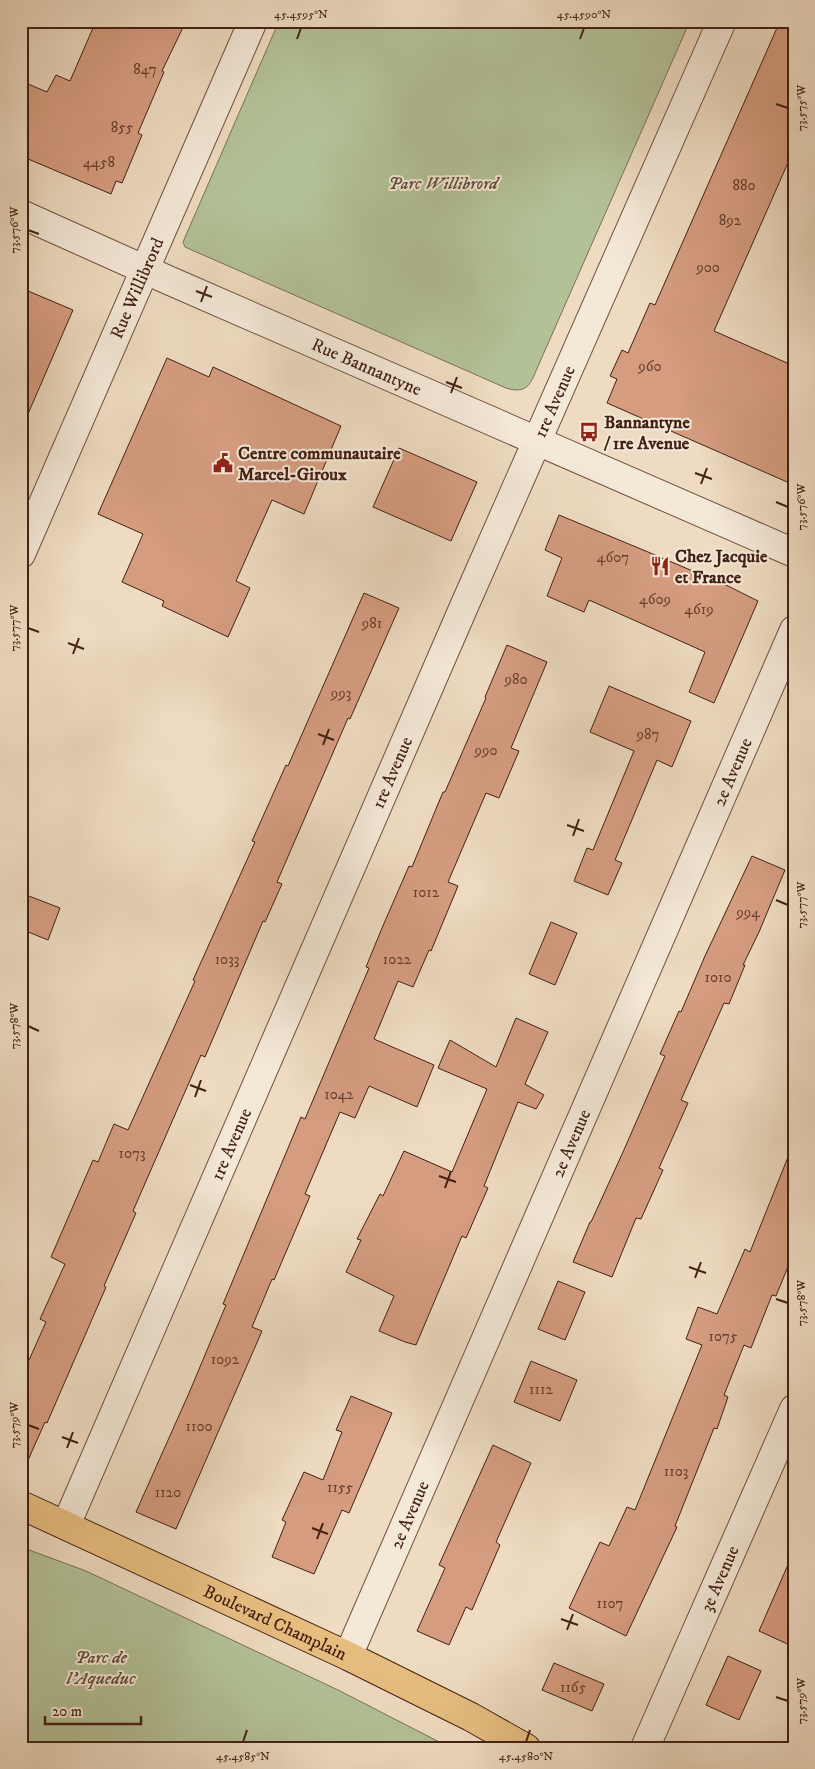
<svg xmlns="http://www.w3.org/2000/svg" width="815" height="1769" font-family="'IM FELL DW Pica',serif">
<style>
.green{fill:#b3c197;stroke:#7b7156}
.building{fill:#d59c80;stroke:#432114}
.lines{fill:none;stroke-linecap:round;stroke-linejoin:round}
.minor-casing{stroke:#6e503f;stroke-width:30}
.major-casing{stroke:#432114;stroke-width:30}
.minor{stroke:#f4e8d7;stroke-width:28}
.major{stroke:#e7be80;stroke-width:28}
.ticks{fill:none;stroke:#432114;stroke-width:2}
.labels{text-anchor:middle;stroke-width:4;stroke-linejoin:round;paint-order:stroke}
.number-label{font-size:15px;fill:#68402f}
.park-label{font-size:18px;font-style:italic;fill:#5f4935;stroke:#f4e8d7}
.street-label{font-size:18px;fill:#432114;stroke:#f4e8d7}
.poi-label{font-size:18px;font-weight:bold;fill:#432114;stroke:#f4e8d7;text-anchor:start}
.neatline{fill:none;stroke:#432114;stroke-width:2}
.ticks-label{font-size:12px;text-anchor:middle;fill:#432114}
</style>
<rect width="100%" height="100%" fill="#eedbc1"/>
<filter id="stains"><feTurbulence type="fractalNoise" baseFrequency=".004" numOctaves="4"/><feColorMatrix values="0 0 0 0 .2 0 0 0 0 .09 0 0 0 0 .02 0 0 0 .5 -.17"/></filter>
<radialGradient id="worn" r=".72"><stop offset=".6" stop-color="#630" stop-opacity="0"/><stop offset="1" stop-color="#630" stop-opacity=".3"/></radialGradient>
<path class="green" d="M 279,21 L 690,21 L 539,364 C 531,382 529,395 506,388 L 185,247 L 183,242 Z
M 21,1547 L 86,1571 L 338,1690 L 451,1748 L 21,1748 Z"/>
<path class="building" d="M 96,21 L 186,21 L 162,71 L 164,72 L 138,133 L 142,135 L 122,183 L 116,181 L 111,194 L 21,156 L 21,81 L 47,92 L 56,75 L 70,81 Z
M 780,21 L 794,21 L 794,149 L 714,331 L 794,366 L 794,485 L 607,403 L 617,379 L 610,376 L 622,350 L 628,353 L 650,303 L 655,305 Z
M 21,288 L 73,310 L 21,430 Z
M 167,358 L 209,377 L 213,367 L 341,426 L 304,514 L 272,500 L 236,581 L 250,588 L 228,637 L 162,606 L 164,601 L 122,582 L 143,534 L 98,514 Z
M 399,448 L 477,482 L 451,541 L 373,507 Z
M 559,515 L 648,552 L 728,586 L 758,601 L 714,703 L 689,692 L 705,652 L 589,600 L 584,612 L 547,596 L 562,558 L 545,550 Z
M 364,593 L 399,608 L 350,719 L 348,718 L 277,882 L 282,884 L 265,922 L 263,921 L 205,1057 L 201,1055 L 133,1211 L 136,1213 L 104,1286 L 106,1287 L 47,1423 L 45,1422 L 21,1476 L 21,1378 L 46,1322 L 40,1319 L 65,1264 L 51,1257 L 93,1160 L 98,1162 L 114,1124 L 128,1130 L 195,981 L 193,980 L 255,842 L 252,841 L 286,765 L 288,766 Z
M 507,645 L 547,662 L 511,748 L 519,751 L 499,798 L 486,793 L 448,882 L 458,886 L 431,951 L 429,950 L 413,987 L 398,981 L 374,1039 L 434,1065 L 417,1107 L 369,1086 L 355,1118 L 340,1112 L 305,1194 L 310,1196 L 274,1280 L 272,1279 L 252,1327 L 262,1331 L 176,1529 L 136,1512 L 189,1393 L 226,1305 L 223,1304 L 301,1117 L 305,1119 L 369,968 L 366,967 L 382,928 L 409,866 L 412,867 L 443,792 L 445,792 L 486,698 L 485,697 Z
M 609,686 L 691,721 L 672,767 L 657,760 L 615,860 L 622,863 L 608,895 L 574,881 L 587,848 L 593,850 L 634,751 L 590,732 Z
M 752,856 L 785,870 L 759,932 L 743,965 L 745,965 L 729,1004 L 724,1003 L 681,1100 L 688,1103 L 659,1168 L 663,1170 L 641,1219 L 636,1218 L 612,1277 L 573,1262 L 590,1222 L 591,1222 L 623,1152 L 665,1056 L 660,1054 L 679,1011 L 681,1012 L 705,956 Z
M 21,893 L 60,908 L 48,940 L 21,929 Z
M 551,922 L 577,933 L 555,985 L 529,974 Z
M 516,1018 L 548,1032 L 525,1084 L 544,1095 L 536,1109 L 518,1102 L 484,1186 L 488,1188 L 466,1238 L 462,1236 L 416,1345 L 405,1342 L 379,1331 L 394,1296 L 346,1272 L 361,1240 L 357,1239 L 380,1194 L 383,1196 L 404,1151 L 452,1172 L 487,1089 L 438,1068 L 450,1040 L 496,1067 Z
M 792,1147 L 794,1147 L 794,1252 L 776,1296 L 772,1295 L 751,1348 L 744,1345 L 724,1395 L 728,1397 L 717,1429 L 714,1428 L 675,1526 L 677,1527 L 626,1636 L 569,1608 L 600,1542 L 609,1546 L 627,1507 L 635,1510 L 702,1345 L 686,1339 L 698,1307 L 717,1314 L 745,1249 L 750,1252 Z
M 558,1281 L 585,1292 L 565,1340 L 538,1329 Z
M 531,1361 L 577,1380 L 560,1421 L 514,1402 Z
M 351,1396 L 392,1413 L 349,1513 L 342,1510 L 314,1574 L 272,1557 L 286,1522 L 282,1520 L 304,1472 L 323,1480 L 342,1432 L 336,1430 Z
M 493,1445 L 531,1463 L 496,1542 L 500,1545 L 472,1610 L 466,1607 L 449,1645 L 417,1631 L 445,1568 L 439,1565 Z
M 794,1551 L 794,1647 L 759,1631 Z
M 728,1656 L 761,1671 L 739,1720 L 706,1705 Z
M 554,1663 L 604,1684 L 592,1711 L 542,1690 Z"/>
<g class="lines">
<defs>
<g id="minor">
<path id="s1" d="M 21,214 L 168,280 L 794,553"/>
<path id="s2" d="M 21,554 L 253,21"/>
<path id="s3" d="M 66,1525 L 462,611 L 722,21"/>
<path id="s4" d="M 348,1656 L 794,630"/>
<path id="s5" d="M 645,1748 L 794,1409"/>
</g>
<g id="major">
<path id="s6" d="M 21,1505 L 348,1656 L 471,1717 L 526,1748"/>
</g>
</defs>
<use href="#minor" class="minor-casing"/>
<use href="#major" class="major-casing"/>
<use href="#minor" class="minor"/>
<use href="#major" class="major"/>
</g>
<path class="ticks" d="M 297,39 L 301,28M 580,39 L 584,28M 776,104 L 788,108M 28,230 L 39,234M 196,291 L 212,297M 201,302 L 207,286M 446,382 L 462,388M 451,393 L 457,377M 695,473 L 712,479M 701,484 L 707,468M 776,502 L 788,507M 28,628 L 39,632M 68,643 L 84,649M 73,654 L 79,638M 318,734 L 334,740M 323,745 L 329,729M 567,825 L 584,831M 573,836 L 579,819M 776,900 L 788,905M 28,1026 L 39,1031M 190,1085 L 206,1091M 195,1097 L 201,1080M 439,1176 L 456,1182M 445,1188 L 451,1171M 689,1267 L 706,1273M 695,1278 L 701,1262M 776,1299 L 788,1303M 28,1425 L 39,1429M 62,1437 L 78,1443M 67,1448 L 73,1432M 312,1528 L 328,1534M 317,1539 L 323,1523M 561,1619 L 578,1625M 567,1630 L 573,1614M 776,1697 L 788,1701M 243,1742 L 247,1730M 526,1742 L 530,1730"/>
<defs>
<symbol id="bus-bare" viewBox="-9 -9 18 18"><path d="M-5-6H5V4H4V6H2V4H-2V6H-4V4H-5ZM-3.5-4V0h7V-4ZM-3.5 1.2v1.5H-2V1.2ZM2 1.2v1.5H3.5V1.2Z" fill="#8f2418" stroke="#f4e8d7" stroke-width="2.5" paint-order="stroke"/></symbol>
<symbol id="civic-bare" viewBox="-9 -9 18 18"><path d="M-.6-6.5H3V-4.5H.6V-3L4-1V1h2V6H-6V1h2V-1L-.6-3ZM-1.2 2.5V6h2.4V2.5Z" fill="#8f2418" stroke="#f4e8d7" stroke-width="2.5" paint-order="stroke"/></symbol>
<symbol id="restaurant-bare" viewBox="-9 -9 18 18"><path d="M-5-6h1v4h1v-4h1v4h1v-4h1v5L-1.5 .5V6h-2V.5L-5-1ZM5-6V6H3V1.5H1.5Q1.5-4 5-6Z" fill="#8f2418" stroke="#f4e8d7" stroke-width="2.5" paint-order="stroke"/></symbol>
</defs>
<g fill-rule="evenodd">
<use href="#bus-bare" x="575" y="418" width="28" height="28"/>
<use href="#civic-bare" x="209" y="449" width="28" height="28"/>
<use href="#restaurant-bare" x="646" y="552" width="28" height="28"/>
</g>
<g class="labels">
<g class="number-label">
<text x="145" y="74">847</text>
<text x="122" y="132">855</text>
<text x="99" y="167">4458</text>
<text x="744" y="190">880</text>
<text x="730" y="225">892</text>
<text x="708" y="272">900</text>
<text x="650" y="371">960</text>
<text x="613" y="562">4607</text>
<text x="655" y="604">4609</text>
<text x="699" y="614">4619</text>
<text x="372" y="628">981</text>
<text x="516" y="684">980</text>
<text x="341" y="698">993</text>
<text x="648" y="739">987</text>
<text x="486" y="755">990</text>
<text x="426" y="897">1012</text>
<text x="748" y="917">994</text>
<text x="227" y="964">1033</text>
<text x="397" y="964">1022</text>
<text x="718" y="982">1010</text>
<text x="339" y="1099">1042</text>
<text x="132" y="1158">1073</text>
<text x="723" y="1341">1075</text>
<text x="225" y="1364">1092</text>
<text x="541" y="1394">1112</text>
<text x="199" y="1431">1100</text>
<text x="676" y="1476">1103</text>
<text x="340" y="1492">1155</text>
<text x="168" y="1497">1120</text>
<text x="610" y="1608">1107</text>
<text x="573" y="1692">1165</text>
</g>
<g class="park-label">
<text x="443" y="189">Parc Willibrord</text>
<text x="101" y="1663">Parc de<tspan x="101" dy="21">l'Aqueduc</tspan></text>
</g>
<g class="street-label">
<text dy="6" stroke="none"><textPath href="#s2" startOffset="290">Rue Willibrord</textPath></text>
<text dy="6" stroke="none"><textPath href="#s1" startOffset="378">Rue Bannantyne</textPath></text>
<text dy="6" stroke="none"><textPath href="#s3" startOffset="1225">1re Avenue</textPath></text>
<text dy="6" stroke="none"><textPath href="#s3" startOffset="820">1re Avenue</textPath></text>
<text dy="6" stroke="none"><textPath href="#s4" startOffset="964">2e Avenue</textPath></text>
<text dy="6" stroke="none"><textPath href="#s4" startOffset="559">2e Avenue</textPath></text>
<text dy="6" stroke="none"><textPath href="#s3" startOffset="415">1re Avenue</textPath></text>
<text dy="6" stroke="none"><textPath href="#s4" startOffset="154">2e Avenue</textPath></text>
<text dy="6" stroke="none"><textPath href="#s5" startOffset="185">3e Avenue</textPath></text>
<text dy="6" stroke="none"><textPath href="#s6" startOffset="280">Boulevard Champlain</textPath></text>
</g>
<g class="poi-label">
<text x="604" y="428">Bannantyne<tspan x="604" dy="21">/ 1re Avenue</tspan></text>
<text x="238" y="459">Centre communautaire<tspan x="238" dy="21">Marcel-Giroux</tspan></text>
<text x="675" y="562">Chez Jacquie<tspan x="675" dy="21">et France</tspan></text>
</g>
</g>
<rect width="815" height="1769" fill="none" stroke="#eedbc1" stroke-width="55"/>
<path d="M45 1716v8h96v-8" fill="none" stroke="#432114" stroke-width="2.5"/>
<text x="52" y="1716" font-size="15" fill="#432114" stroke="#f4e8d7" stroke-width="4" paint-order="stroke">20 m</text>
<rect x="28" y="28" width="760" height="1714" class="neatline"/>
<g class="ticks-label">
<text x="301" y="18">45.4595°N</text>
<text x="584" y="18">45.4590°N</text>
<text transform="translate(801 108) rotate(-90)" y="4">73.575°W</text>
<text transform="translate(14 230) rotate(-90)" y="4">73.576°W</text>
<text transform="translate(801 507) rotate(-90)" y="4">73.576°W</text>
<text transform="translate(14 628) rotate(-90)" y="4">73.577°W</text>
<text transform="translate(801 905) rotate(-90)" y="4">73.577°W</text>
<text transform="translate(14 1026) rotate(-90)" y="4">73.578°W</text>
<text transform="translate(801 1303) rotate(-90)" y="4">73.578°W</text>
<text transform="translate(14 1425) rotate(-90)" y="4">73.579°W</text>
<text transform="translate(801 1701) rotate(-90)" y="4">73.579°W</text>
<text x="243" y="1760">45.4585°N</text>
<text x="526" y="1760">45.4580°N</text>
</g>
<rect width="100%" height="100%" filter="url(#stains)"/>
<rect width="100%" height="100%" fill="url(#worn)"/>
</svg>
